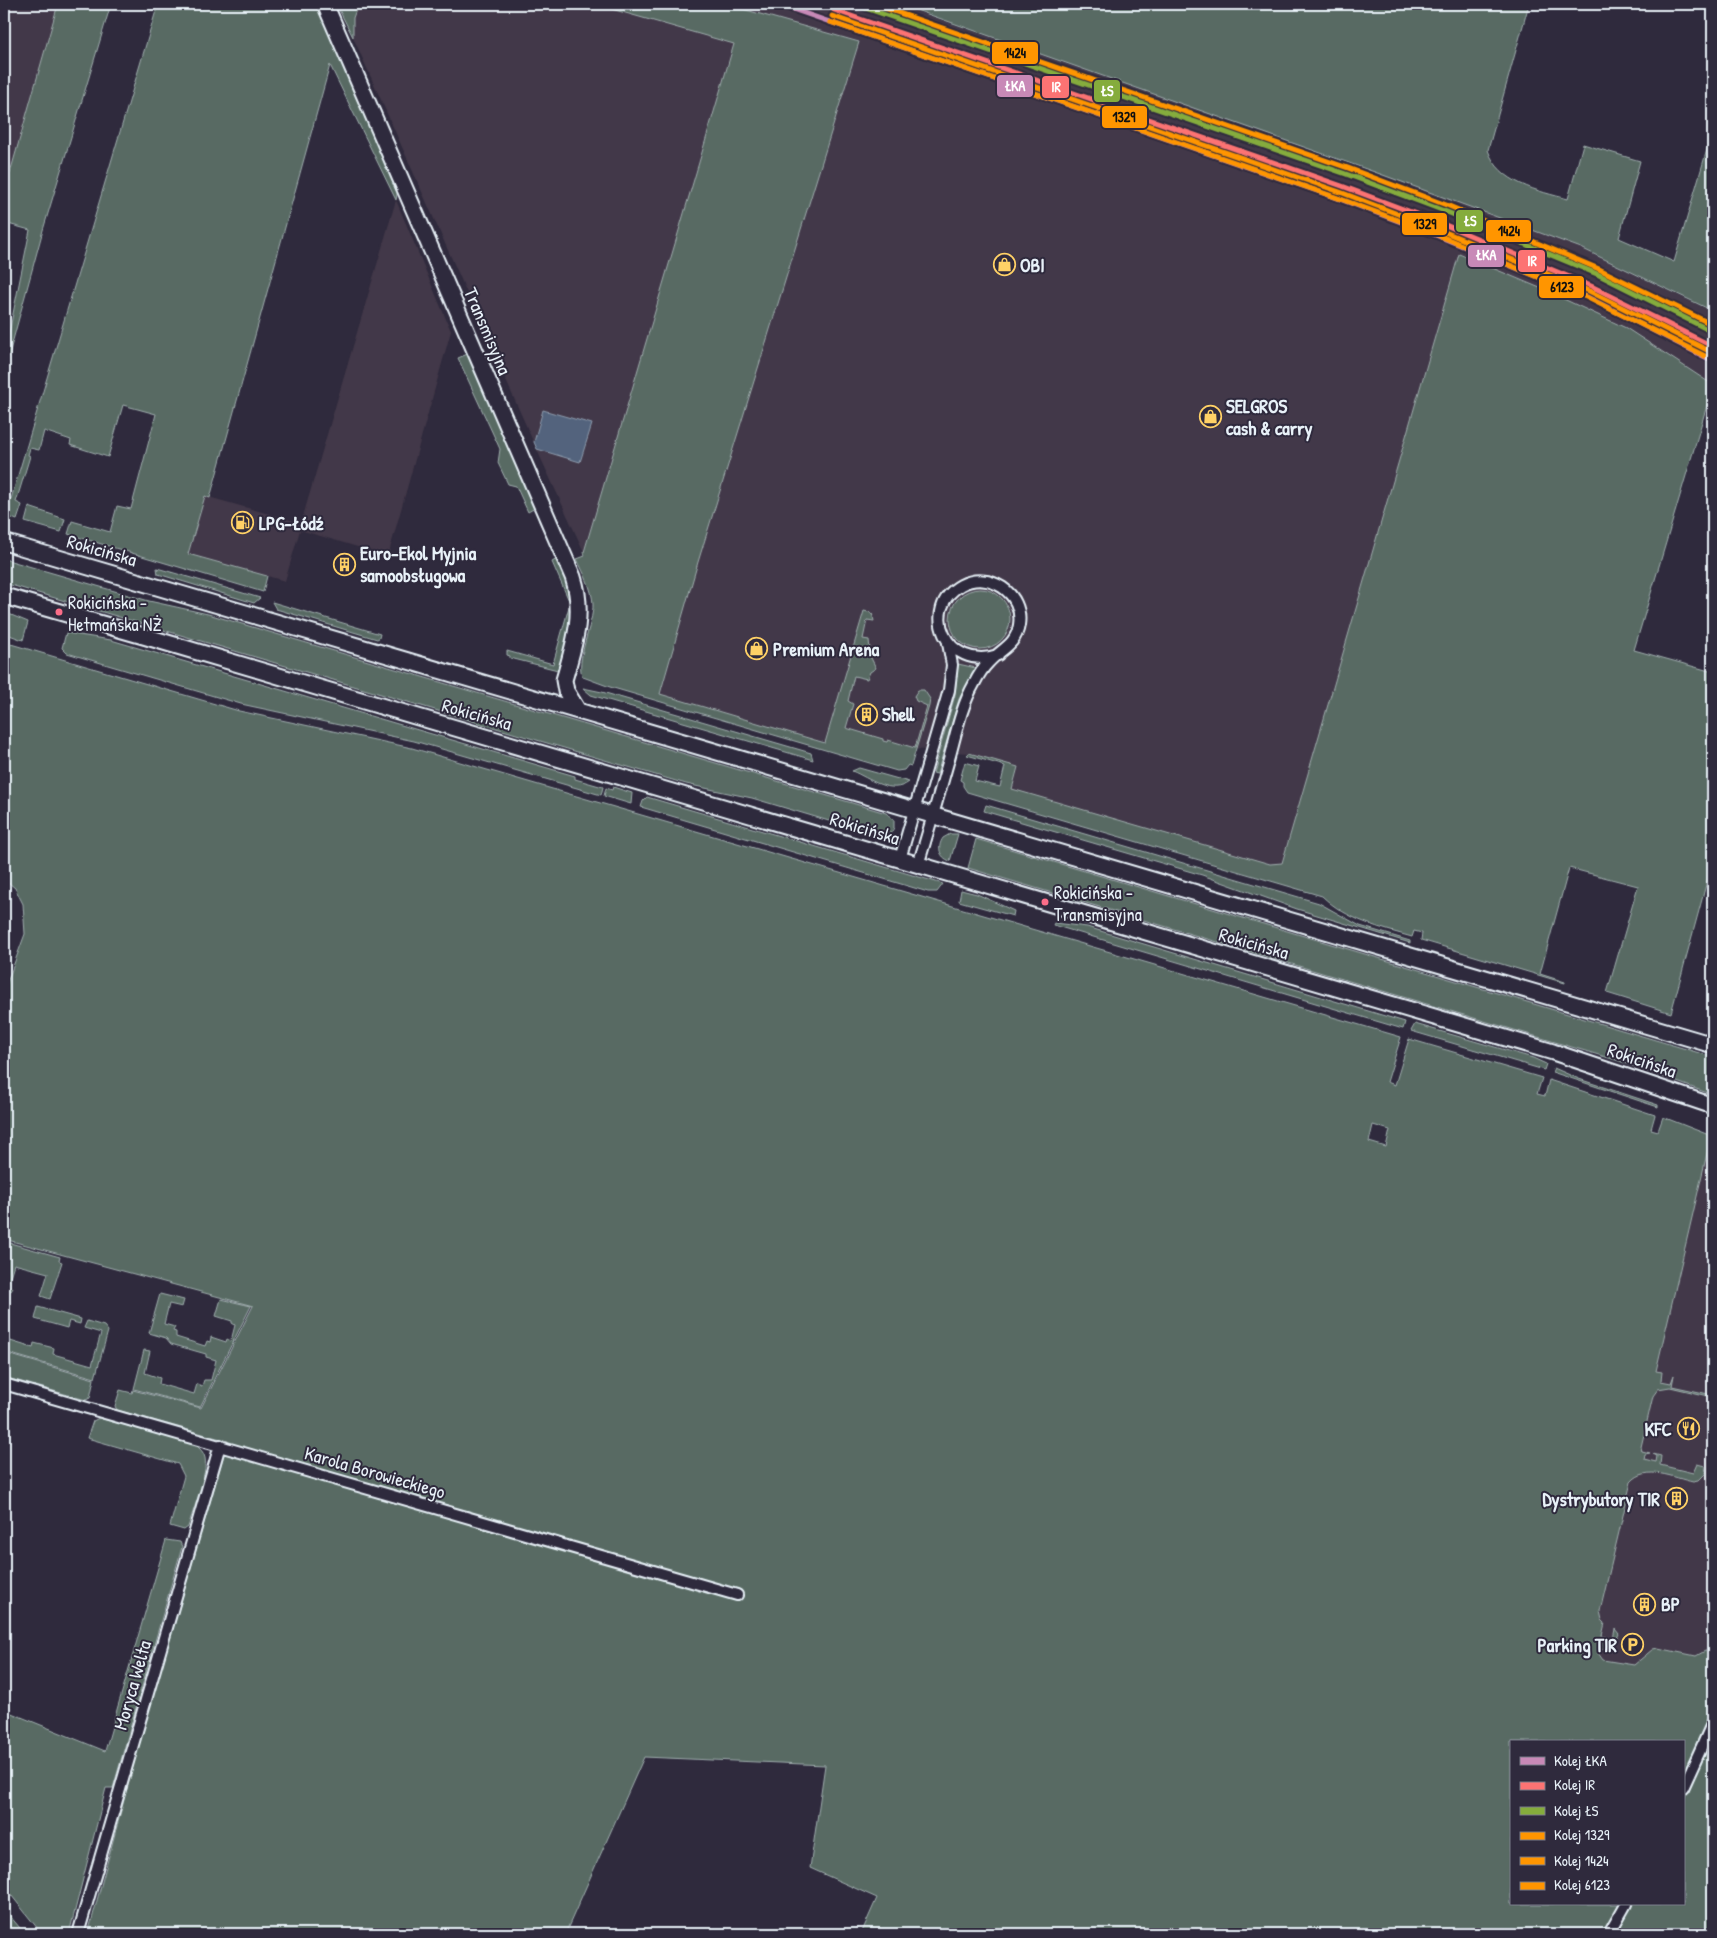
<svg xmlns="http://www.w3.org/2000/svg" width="1717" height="1938" font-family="'Patrick Hand',sans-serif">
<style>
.built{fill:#423848}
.green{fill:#586b64;stroke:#a0aeae;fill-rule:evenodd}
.water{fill:#52647d;stroke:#8e9cae}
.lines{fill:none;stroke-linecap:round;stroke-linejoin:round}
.street-casing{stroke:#e8f1f8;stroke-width:14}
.secondary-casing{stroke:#e8f1f8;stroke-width:19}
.street{stroke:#2f2a3d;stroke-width:10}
.secondary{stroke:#2f2a3d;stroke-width:15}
.rail-1-casing{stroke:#2f2a3d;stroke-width:9}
.rail-2-casing{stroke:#2f2a3d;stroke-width:9}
.rail-3-casing{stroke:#2f2a3d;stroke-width:9}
.rail-4-casing{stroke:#2f2a3d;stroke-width:9}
.rail-5-casing{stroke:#2f2a3d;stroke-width:9}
.rail-6-casing{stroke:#2f2a3d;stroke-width:9}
.rail-1{stroke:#c889b7;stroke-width:5}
.rail-2{stroke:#fc7373;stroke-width:5}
.rail-3{stroke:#85ac3c;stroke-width:5}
.rail-4{stroke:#ff9500;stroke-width:5}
.rail-5{stroke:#ff9500;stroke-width:5}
.rail-6{stroke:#ff9500;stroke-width:5}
.bus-dot{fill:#fb6d88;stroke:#2f2a3d;stroke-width:2}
.labels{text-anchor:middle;stroke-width:4;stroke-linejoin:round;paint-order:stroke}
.bus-label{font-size:18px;fill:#e8f1f8;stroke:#2f2a3d;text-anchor:start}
.poi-label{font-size:19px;font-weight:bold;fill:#e8f1f8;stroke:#2f2a3d;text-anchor:start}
.street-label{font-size:19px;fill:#e8f1f8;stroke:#2f2a3d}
.line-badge{stroke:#2f2a3d;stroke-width:2}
.badge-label{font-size:14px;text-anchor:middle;font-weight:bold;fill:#fff}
.pale-badge-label{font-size:14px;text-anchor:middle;font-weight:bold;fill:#111}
</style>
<rect width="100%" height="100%" fill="#2f2a3d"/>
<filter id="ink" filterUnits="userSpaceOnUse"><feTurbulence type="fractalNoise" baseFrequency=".02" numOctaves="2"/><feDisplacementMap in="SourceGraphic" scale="10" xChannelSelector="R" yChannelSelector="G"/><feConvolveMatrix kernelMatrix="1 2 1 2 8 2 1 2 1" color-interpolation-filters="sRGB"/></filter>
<g filter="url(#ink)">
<path class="built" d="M 4,4 L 58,4 L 4,194 Z
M 358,4 L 594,4 L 734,44 L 584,552 L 537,450 L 353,37 L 353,18 Z
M 725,4 L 896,4 L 1383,175 L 1580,248 L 1713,312 L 1713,385 L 1626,328 L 1540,288 L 1459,254 L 1282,863 L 1270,864 L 1012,789 L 1018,767 L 969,753 L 826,743 L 660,695 L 698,562 L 859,42 Z
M 396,200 L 451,331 L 388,556 L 300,530 L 285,581 L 188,554 L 205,496 L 301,523 Z
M 1706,1144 L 1713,1146 L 1713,1686 L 1588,1662 Z"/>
<path class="green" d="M 58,4 L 111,4 L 43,230 L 4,373 L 4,358 L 30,230 L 8,224 L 4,237 L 4,194 Z
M 158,4 L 317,4 L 336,43 L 398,189 L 396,200 L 330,65 L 210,498 L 205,496 L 188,554 L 267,576 L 263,592 L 68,534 L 72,521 L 110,532 L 117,506 L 131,509 L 156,414 L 123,405 L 108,457 L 70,445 L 71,440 L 44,431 L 39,450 L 30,448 L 28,455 L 30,456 L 16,502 L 22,505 L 17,520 L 4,515 L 4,497 L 11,499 Z
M 336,4 L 358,4 L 353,18 L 353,37 Z
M 594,4 L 725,4 L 859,42 L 698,562 L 660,694 L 825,743 L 864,611 L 872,613 L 874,621 L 867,620 L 863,639 L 869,640 L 870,650 L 868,652 L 876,668 L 870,672 L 867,679 L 854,676 L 848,701 L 853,704 L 846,728 L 883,739 L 883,741 L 887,742 L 888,740 L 915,748 L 927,706 L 916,701 L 914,696 L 918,690 L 924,690 L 930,699 L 929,706 L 911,766 L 908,765 L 904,770 L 897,771 L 610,687 L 583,677 C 574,663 594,623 593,604 C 592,588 584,574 577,559 L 585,556 L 584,552 L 734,44 Z
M 899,4 L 1529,4 L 1488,150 C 1499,183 1538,191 1568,199 L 1583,144 L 1640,161 L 1619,238 L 1674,262 L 1713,129 L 1713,311 L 1581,248 L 1383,175 Z
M 1459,254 L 1540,288 L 1626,328 L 1713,385 L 1634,650 L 1713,672 L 1713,859 L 1671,1013 L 1607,993 L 1638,886 L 1569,868 L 1540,974 L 1565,982 L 1565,983 L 1421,940 L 1422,933 L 1414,931 L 1412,937 C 1380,928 1347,920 1322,896 L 967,792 L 963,786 L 963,782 L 960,780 L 965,762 L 979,766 L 975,781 L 1000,787 L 1005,766 L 967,755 L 969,753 L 1018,767 L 1012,789 L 1270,864 L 1282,863 Z
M 470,353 L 535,508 L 528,512 L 516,486 L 508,484 L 498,463 L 500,449 L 458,358 Z
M 29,507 L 65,519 L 61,532 L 25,522 Z
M 539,518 C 556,553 577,589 570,629 C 568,643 562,657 558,670 L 510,658 L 510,656 L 507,655 L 507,651 L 553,664 L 570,603 L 552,562 L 557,559 L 539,521 Z
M 4,559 L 149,601 L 208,614 L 886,813 L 894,820 L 894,828 L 890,834 L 879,836 L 752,798 L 686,784 L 4,583 Z
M 157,568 L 260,598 L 254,603 L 158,574 Z
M950 619a30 30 0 1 1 60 0a30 30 0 1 1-60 0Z
M 272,602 L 380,634 L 379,638 L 377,639 L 276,609 Z
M 4,612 L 28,622 L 23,640 L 4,633 Z
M 66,633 L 111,640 L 575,776 L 575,779 L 603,787 L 601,795 L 414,741 L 241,704 L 67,653 L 62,648 Z
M 4,642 L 239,711 L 412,748 L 1401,1037 L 1387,1082 L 1395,1085 L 1409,1039 L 1542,1078 L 1537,1094 L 1545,1096 L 1549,1080 L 1655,1115 L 1651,1129 L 1658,1131 L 1663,1117 L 1709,1135 L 1709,1145 L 1656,1371 L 1662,1372 L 1661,1381 L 1671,1383 L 1674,1375 L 1672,1386 L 1713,1395 L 1713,1397 L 1670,1387 L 1658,1389 L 1653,1396 L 1641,1447 L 1642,1451 L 1650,1453 L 1645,1454 L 1644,1459 L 1656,1462 L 1657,1456 L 1653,1454 L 1661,1456 L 1660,1465 L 1693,1473 L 1697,1464 L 1705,1466 L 1706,1473 L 1698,1481 L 1693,1482 C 1674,1478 1646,1464 1631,1482 L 1600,1611 L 1602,1620 L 1605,1623 L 1602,1636 L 1613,1639 L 1615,1629 L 1619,1634 L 1617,1638 L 1598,1653 L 1603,1660 L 1634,1665 L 1653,1649 L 1658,1648 L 1696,1656 L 1705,1651 L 1713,1652 L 1713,1708 L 1701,1743 L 1683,1779 L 1683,1742 L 1511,1742 L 1511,1904 L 1620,1904 L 1604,1934 L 861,1934 L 877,1898 L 810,1868 L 825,1765 L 644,1757 L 565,1934 L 88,1934 L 139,1744 L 228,1441 L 117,1410 L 115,1406 L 120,1390 L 132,1393 L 133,1390 L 201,1408 L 253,1306 L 4,1239 L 4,991 L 25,934 L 23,904 L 15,888 L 4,879 ZM 1373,1125 L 1390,1130 L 1386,1147 L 1369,1142 Z
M 958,664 L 976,668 L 959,699 L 937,774 L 933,773 L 955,695 Z
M 583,688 L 602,692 L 811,753 L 813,760 L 591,695 Z
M 859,768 L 909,782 C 891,796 869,778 852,771 Z
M 613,787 L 632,793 L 631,804 L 604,796 L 606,788 L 612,790 Z
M 647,797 L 943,884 L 937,892 L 928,892 L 641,807 L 643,801 Z
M 986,805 L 1319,903 L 1360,926 L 1410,941 L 1410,943 L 1297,909 L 1202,875 L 984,811 Z
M 950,834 L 958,834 L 950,861 C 939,857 937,847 943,838 Z
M 976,839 L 1713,1057 L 1713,1095 L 1619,1061 L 968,868 Z
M 961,890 L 977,894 L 1014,911 L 1013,916 L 959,901 Z
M 1054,923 L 1087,927 L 1405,1022 L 1403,1029 L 1053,925 Z
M 1415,1024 L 1533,1058 L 1546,1064 L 1544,1070 L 1411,1031 Z
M 1554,1068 L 1579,1079 L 1658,1105 L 1658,1107 L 1552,1072 Z
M 10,1243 L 60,1257 L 59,1261 L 62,1262 L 50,1299 L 41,1296 L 48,1273 L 14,1264 L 7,1286 L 13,1288 L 11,1291 L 4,1289 L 4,1255 Z
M 160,1294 L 184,1300 L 182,1307 L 169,1304 L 164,1324 L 175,1327 L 173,1331 L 176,1332 L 176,1337 L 205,1346 L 207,1341 L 210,1342 L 211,1337 L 226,1342 L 227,1339 L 231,1341 L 235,1325 L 232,1323 L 232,1321 L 216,1316 L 221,1299 L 251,1306 L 200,1407 L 134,1389 L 144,1350 L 150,1351 L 145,1373 L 160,1378 L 159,1384 L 194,1394 L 197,1384 L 202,1386 L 204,1380 L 211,1380 L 216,1360 L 206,1357 L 206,1354 L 171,1344 L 166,1338 L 149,1333 Z
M 38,1307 L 81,1319 L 80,1324 L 69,1321 L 67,1328 L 35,1319 Z
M 87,1321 L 104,1326 L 108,1331 L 95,1378 L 4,1352 L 4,1339 L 33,1348 L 34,1343 L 54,1348 L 53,1354 L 92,1365 L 101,1333 L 84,1328 Z
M 4,1353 L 94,1379 L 90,1398 L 86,1400 L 4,1377 Z
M 99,1418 L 196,1445 C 200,1449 204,1452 205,1458 C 208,1473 193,1510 188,1527 L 184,1530 L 170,1526 L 184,1476 L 178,1464 L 87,1438 L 93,1421 Z
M 166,1540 L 180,1542 L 182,1547 L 113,1788 L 106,1788 L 69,1934 L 42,1934 L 4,1886 L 4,1710 L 105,1751 Z
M 1713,1737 L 1713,1934 L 1615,1934 L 1631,1904 L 1683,1904 L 1683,1801 Z
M 4,1909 L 25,1934 L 4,1934 Z"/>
<path class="water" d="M 543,410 L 592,424 L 580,462 L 537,449 L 534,442 Z"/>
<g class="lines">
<defs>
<path id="street" d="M 900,859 L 949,690 L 952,665 L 948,643
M 918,865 C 929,830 939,794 949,759 C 956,734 961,707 974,684 C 978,676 983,668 989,662 C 1001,649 1016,645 1019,625 C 1024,593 989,570 961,585 C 919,608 946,672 998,655
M 4,1384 L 737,1595
M 1683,1788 L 1713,1722
M 78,1934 L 220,1445
M 1609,1934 L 1626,1904"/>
<path id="secondary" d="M 325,4 L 573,577 C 585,613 574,645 564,680 L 566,691 L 577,709
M 4,542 L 1713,1045
M 4,596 L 147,637 L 1553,1052 L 1713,1106"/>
</defs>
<use href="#street" class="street-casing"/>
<use href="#secondary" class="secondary-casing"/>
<use href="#street" class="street"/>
<use href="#secondary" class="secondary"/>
<defs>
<path id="rail-1" d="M 778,4 L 1337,198 L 1438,236 L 1587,297 L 1713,361"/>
<path id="rail-2" d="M 834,10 L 1342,186 L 1443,224 L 1591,286 L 1710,345"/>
<path id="rail-3" d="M 854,4 L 1346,174 L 1447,212 L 1597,274 L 1713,332"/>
<path id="rail-4" d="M 832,16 L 1340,192 L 1440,230 L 1589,291 L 1707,350"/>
<path id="rail-5" d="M 873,4 L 1348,168 L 1449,206 L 1599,269 L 1713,325"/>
<path id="rail-6" d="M 830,22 L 1338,198 L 1438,235 L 1586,297 L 1705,356"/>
</defs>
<use href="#rail-1" class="rail-1-casing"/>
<use href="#rail-2" class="rail-2-casing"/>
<use href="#rail-3" class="rail-3-casing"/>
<use href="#rail-4" class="rail-4-casing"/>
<use href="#rail-5" class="rail-5-casing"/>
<use href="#rail-6" class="rail-6-casing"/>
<use href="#rail-1" class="rail-1"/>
<use href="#rail-2" class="rail-2"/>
<use href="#rail-3" class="rail-3"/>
<use href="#rail-4" class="rail-4"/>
<use href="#rail-5" class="rail-5"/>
<use href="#rail-6" class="rail-6"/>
</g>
</g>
<defs>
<symbol id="shop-ring" viewBox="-11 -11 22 22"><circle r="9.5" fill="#2f2a3d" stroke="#ffd166" stroke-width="1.5"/><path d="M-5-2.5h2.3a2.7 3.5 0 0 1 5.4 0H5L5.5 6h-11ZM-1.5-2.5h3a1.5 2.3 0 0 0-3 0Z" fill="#ffd166"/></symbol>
<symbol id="fuel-ring" viewBox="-11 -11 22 22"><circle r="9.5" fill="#2f2a3d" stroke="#ffd166" stroke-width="1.5"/><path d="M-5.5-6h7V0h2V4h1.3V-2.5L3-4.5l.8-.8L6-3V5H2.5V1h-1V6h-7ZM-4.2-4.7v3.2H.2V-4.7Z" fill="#ffd166"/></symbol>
<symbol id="building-ring" viewBox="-11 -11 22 22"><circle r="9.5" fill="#2f2a3d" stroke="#ffd166" stroke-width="1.5"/><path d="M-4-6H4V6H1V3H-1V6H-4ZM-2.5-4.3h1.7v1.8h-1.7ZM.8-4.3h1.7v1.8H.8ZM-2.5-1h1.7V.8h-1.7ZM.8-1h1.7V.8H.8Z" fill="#ffd166"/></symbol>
<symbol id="restaurant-ring" viewBox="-11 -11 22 22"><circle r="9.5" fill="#2f2a3d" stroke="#ffd166" stroke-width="1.5"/><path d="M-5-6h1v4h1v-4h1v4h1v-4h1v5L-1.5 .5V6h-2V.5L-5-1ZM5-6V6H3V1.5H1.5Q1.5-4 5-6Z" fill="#ffd166"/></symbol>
<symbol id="parking-ring" viewBox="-11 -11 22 22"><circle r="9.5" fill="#2f2a3d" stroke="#ffd166" stroke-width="1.5"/><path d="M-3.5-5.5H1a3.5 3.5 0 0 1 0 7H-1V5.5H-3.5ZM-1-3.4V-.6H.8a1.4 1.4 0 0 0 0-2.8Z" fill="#ffd166"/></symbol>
</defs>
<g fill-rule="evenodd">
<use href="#shop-ring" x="992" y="252" width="25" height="25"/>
<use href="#shop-ring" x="1198" y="404" width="25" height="25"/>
<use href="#fuel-ring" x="230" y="510" width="25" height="25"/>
<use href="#building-ring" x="332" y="552" width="25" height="25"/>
<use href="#shop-ring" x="744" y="636" width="25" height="25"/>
<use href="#building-ring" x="854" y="702" width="25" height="25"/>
<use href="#restaurant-ring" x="1676" y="1416" width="25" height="25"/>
<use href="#building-ring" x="1664" y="1486" width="25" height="25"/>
<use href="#building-ring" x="1632" y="1592" width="25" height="25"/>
<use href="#parking-ring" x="1620" y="1632" width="25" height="25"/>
</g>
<g class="bus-dot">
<circle cx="59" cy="612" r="4.5"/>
<circle cx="1045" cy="902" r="4.5"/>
</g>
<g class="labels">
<g class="bus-label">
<text x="68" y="609">Rokicińska -<tspan x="68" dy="22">Hetmańska NŻ</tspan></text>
<text x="1054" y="899">Rokicińska -<tspan x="1054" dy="22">Transmisyjna</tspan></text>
</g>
<g class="poi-label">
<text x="1020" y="272">OBI</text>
<text x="1226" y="413">SELGROS<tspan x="1226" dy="22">cash &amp; carry</tspan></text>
<text x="259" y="530">LPG-Łódź</text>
<text x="360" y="560">Euro-Ekol Myjnia<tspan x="360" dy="22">samoobsługowa</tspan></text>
<text x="773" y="656">Premium Arena</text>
<text x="882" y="721">Shell</text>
<text x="1672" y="1436" text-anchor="end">KFC</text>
<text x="1660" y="1506" text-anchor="end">Dystrybutory TIR</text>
<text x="1661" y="1611">BP</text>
<text x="1617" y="1652" text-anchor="end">Parking TIR</text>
</g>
<g class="street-label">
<text transform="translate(488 331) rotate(67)" y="7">Transmisyjna</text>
<text transform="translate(102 550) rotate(16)" y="7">Rokicińska</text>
<text transform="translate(477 714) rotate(16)" y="7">Rokicińska</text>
<text transform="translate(865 828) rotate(17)" y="7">Rokicińska</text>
<text transform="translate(1254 943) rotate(16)" y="7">Rokicińska</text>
<text transform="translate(1642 1060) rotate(19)" y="7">Rokicińska</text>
<text transform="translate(375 1472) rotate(16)" y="7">Karola Borowieckiego</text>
<text transform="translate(132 1685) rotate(-74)" y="7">Moryca Welta</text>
</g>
</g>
<g class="line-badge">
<rect x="991" y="41" width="48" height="24" rx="5" fill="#ff9500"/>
<rect x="996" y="74" width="38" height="24" rx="5" fill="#c889b7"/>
<rect x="1041" y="75" width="29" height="24" rx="5" fill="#fc7373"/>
<rect x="1093" y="79" width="28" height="24" rx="5" fill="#85ac3c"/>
<rect x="1101" y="105" width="47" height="24" rx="5" fill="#ff9500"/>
<rect x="1455" y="209" width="29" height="24" rx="5" fill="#85ac3c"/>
<rect x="1401" y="212" width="47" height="24" rx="5" fill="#ff9500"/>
<rect x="1485" y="219" width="47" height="24" rx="5" fill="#ff9500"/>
<rect x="1467" y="244" width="38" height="24" rx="5" fill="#c889b7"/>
<rect x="1517" y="249" width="29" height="24" rx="5" fill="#fc7373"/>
<rect x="1538" y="275" width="47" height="24" rx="5" fill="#ff9500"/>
</g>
<g class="badge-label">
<text x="1015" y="91">ŁKA</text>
<text x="1056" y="92">IR</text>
<text x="1107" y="96">ŁS</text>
<text x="1470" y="226">ŁS</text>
<text x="1486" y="260">ŁKA</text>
<text x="1532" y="266">IR</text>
</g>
<g class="pale-badge-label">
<text x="1015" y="58">1424</text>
<text x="1124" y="122">1329</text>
<text x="1425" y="229">1329</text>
<text x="1509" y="236">1424</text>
<text x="1562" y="292">6123</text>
</g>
<rect width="1717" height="1938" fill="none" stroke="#2f2a3d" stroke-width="20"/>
<rect x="10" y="10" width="1697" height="1918" fill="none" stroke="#e8f1f8" stroke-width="2" filter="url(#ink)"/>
<rect x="1510" y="1740" width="175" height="165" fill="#2f2a3d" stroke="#797a88"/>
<rect x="1520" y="1757" width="25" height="8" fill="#c889b7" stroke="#797a88"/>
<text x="1554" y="1766" font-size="15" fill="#e8f1f8">Kolej ŁKA</text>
<rect x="1520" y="1782" width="25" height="8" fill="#fc7373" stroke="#797a88"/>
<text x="1554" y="1790" font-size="15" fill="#e8f1f8">Kolej IR</text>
<rect x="1520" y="1807" width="25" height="8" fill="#85ac3c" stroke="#797a88"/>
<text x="1554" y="1816" font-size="15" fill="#e8f1f8">Kolej ŁS</text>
<rect x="1520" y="1832" width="25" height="8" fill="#ff9500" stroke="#797a88"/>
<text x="1554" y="1840" font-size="15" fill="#e8f1f8">Kolej 1329</text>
<rect x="1520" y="1857" width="25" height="8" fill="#ff9500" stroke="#797a88"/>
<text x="1554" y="1866" font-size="15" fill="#e8f1f8">Kolej 1424</text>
<rect x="1520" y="1882" width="25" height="8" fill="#ff9500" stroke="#797a88"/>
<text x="1554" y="1890" font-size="15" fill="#e8f1f8">Kolej 6123</text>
</svg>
